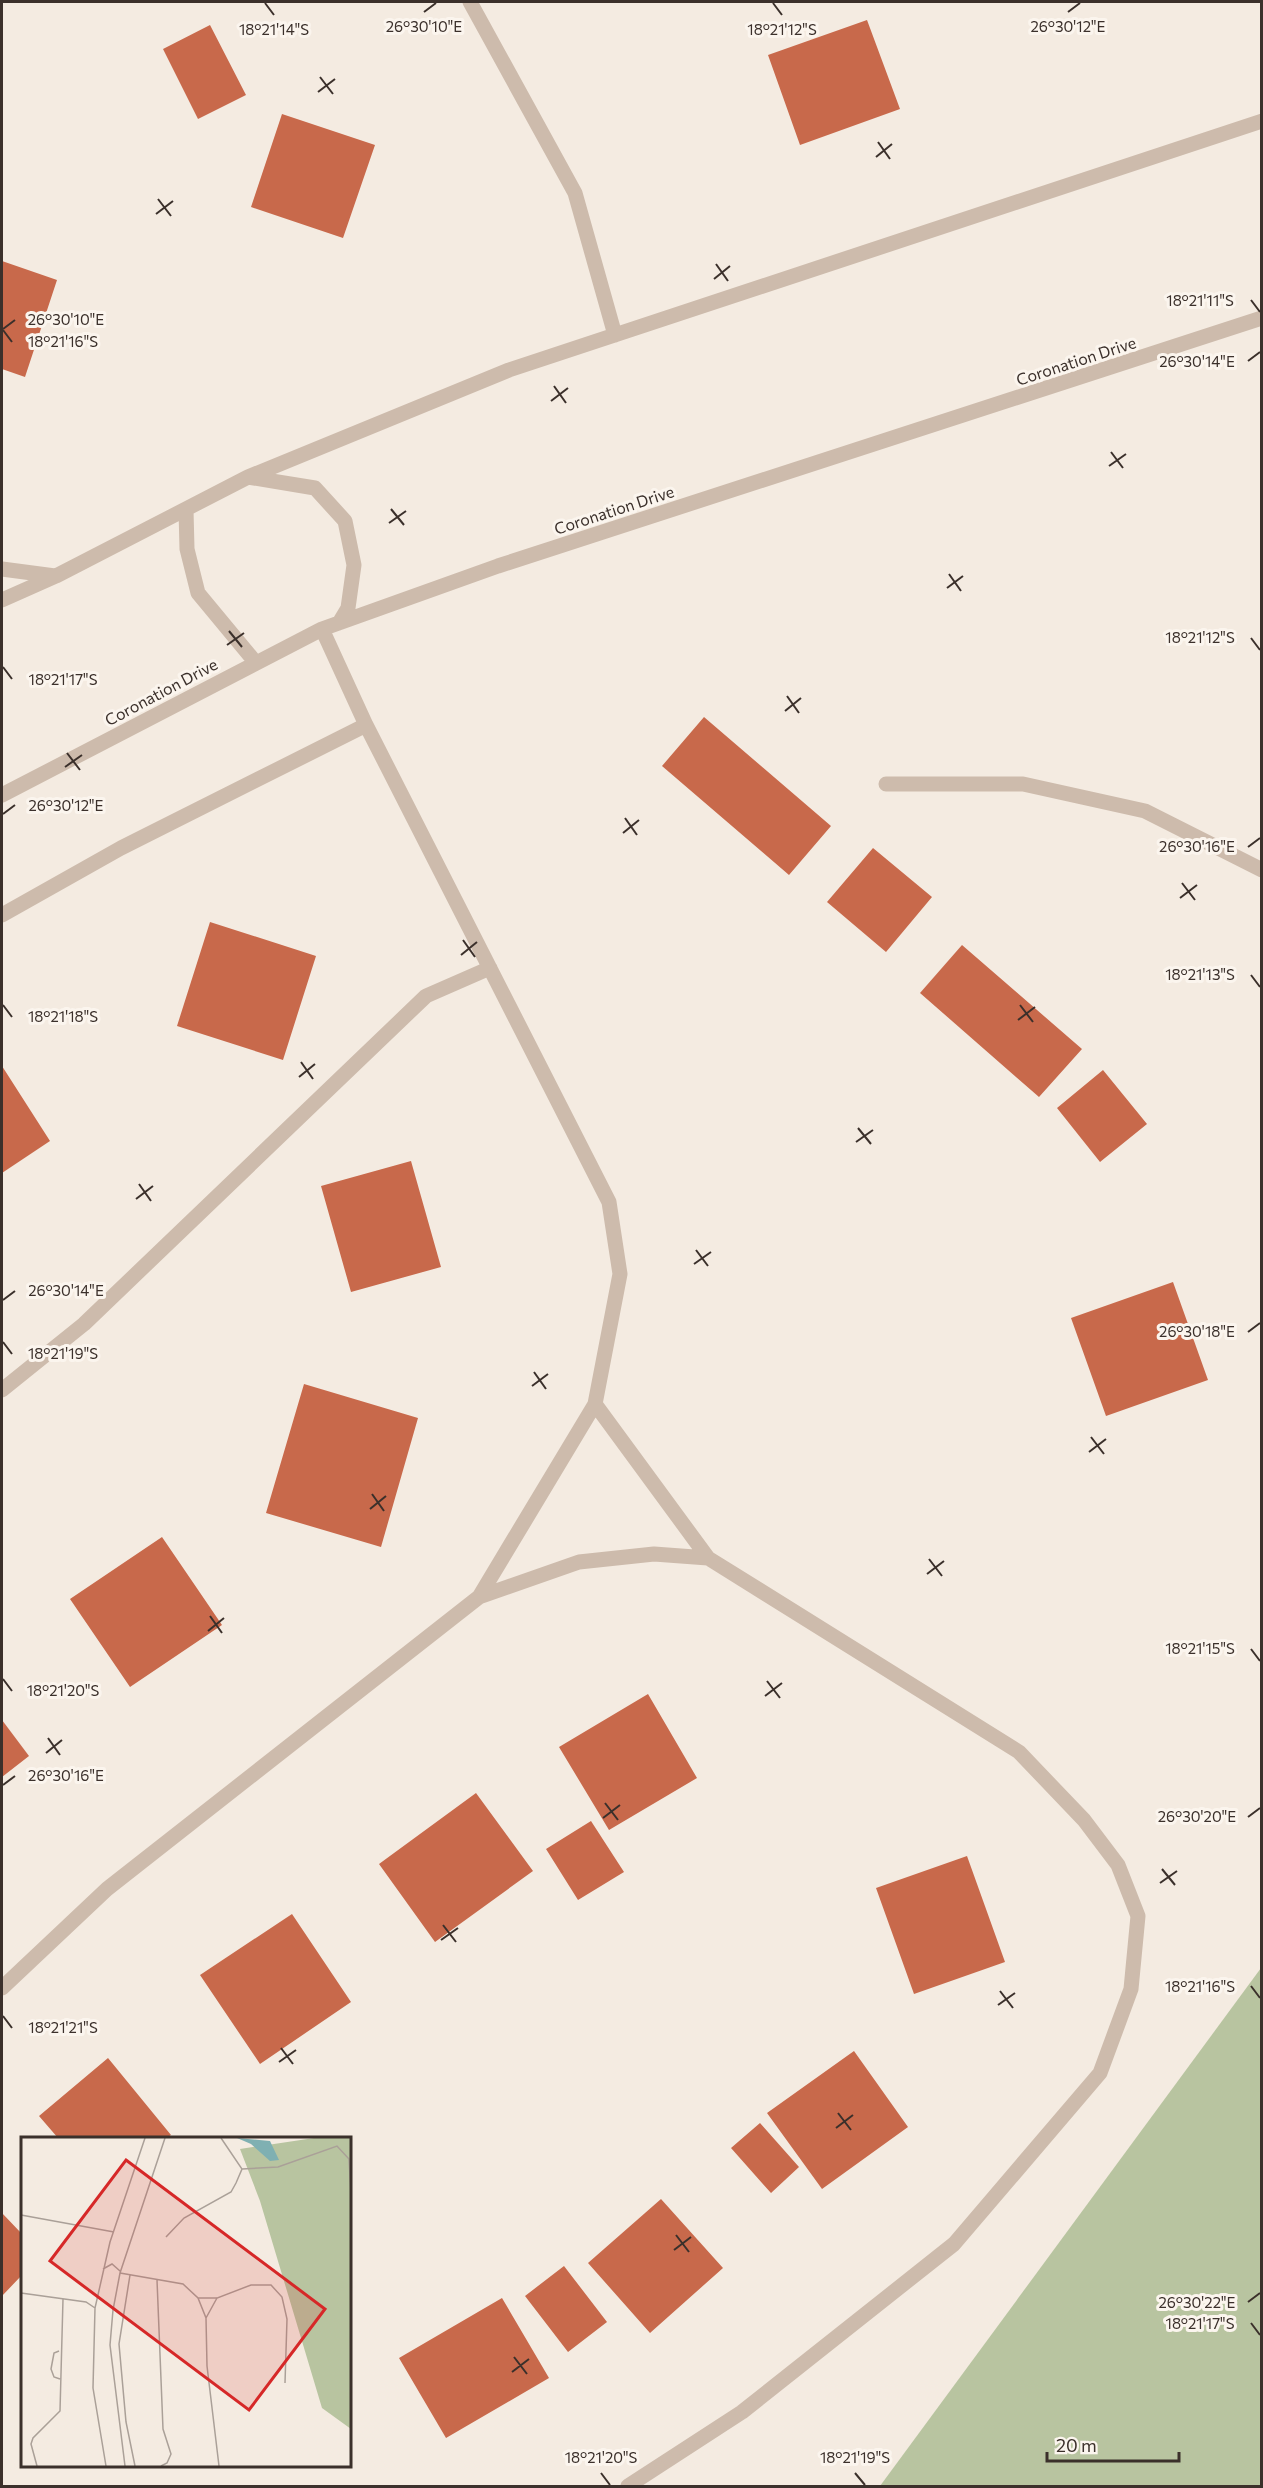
<svg xmlns="http://www.w3.org/2000/svg" width="1263" height="2488" font-family="Commissioner,sans-serif">
<style>
.green{fill:#b8c4a0}
.building{fill:#c8694b}
.lines{fill:none;stroke-linecap:round;stroke-linejoin:round}
.minor{stroke:#cdbbac;stroke-width:15}
.ticks{fill:none;stroke:#3b302b;stroke-width:2}
.labels{text-anchor:middle;stroke-width:6;stroke-linejoin:round;paint-order:stroke}
.street-label{font-size:16px;fill:#3b302b;stroke:#fbf5ee}
.inset-road{fill:none;stroke:#aaa098;stroke-width:1.5}
.view{fill:#d62828;fill-opacity:0.15;stroke:#d62828;stroke-width:3}
.inset-edge{fill:none;stroke:#3b302b;stroke-width:3}
.ticks-label{font-size:15px;text-anchor:middle;fill:#3b302b;stroke:#fbf5ee;stroke-width:6;stroke-linejoin:round;paint-order:stroke}
</style>
<rect width="100%" height="100%" fill="#f4ebe1"/>
<path class="green" d="M 1261,1968 L 1261,2486 L 880,2486 Z"/>
<path class="building" d="M 867,20 L 900,109 L 800,145 L 768,55 Z
M 210,25 L 246,95 L 198,119 L 163,49 Z
M 282,114 L 375,145 L 343,238 L 251,207 Z
M 2,261 L 57,280 L 25,377 L 2,369 Z
M 704,717 L 831,826 L 789,875 L 662,766 Z
M 873,848 L 932,897 L 886,952 L 827,902 Z
M 210,922 L 316,956 L 283,1060 L 177,1026 Z
M 962,945 L 1082,1049 L 1039,1097 L 920,993 Z
M 2,1066 L 50,1141 L 2,1173 Z
M 1103,1070 L 1147,1124 L 1100,1162 L 1057,1108 Z
M 411,1161 L 441,1267 L 351,1292 L 321,1186 Z
M 1173,1282 L 1208,1380 L 1106,1416 L 1071,1318 Z
M 304,1384 L 418,1418 L 381,1547 L 266,1513 Z
M 162,1537 L 222,1625 L 130,1687 L 70,1599 Z
M 648,1694 L 697,1778 L 609,1830 L 559,1747 Z
M 2,1720 L 29,1756 L 2,1777 Z
M 476,1793 L 533,1871 L 435,1942 L 379,1864 Z
M 591,1821 L 624,1872 L 578,1900 L 546,1849 Z
M 967,1856 L 1005,1962 L 914,1994 L 876,1888 Z
M 292,1914 L 351,2002 L 260,2064 L 200,1975 Z
M 854,2051 L 908,2127 L 822,2189 L 767,2113 Z
M 108,2058 L 171,2135 L 166,2138 L 58,2138 L 39,2116 Z
M 760,2123 L 799,2167 L 771,2193 L 731,2148 Z
M 661,2199 L 723,2268 L 650,2333 L 588,2263 Z
M 2,2213 L 22,2234 L 22,2275 L 2,2296 Z
M 564,2266 L 607,2322 L 568,2352 L 525,2296 Z
M 502,2298 L 549,2378 L 446,2438 L 399,2358 Z"/>
<g class="lines">
<path class="minor" d="M 470,2 L 575,193 L 615,335
M 248,477 L 315,488 L 345,521 L 354,565 L 348,608 L 339,623
M 186,510 L 187,549 L 198,593 L 256,663
M 2,569 L 55,576
M 2,600 L 56,576 L 248,477 L 509,370 L 1262,121
M 886,784 L 1023,784 L 1145,811 L 1262,870
M 2,795 L 322,629 L 498,566 L 1262,318
M 2,915 L 121,848 L 366,725
M 2,1390 L 84,1324 L 426,996 L 490,968
M 595,1404 L 708,1558
M 479,1597 L 579,1562 L 654,1554 L 708,1558 L 1019,1752 L 1084,1820 L 1118,1865 L 1138,1916 L 1131,1989 L 1100,2073 L 954,2244 L 742,2412 L 628,2486
M 2,1988 L 107,1889 L 479,1597 L 595,1404 L 620,1274 L 609,1202 L 366,725 L 322,629"/>
</g>
<path class="ticks" d="M 265,3 L 274,15M 773,3 L 782,15M 424,12 L 436,3M 1068,12 L 1080,3M 320,77 L 333,94M 318,92 L 335,79M 878,142 L 890,159M 876,157 L 892,144M 158,199 L 171,216M 156,214 L 173,201M 716,264 L 728,281M 714,279 L 730,266M 1251,300 L 1260,312M 3,329 L 15,320M 3,330 L 12,342M 1248,361 L 1260,352M 554,386 L 566,403M 551,401 L 568,388M 1111,452 L 1123,468M 1109,466 L 1126,454M 391,509 L 404,525M 389,523 L 406,511M 949,574 L 961,591M 947,588 L 963,576M 229,631 L 242,647M 1251,638 L 1260,650M 227,645 L 244,633M 3,667 L 12,679M 787,696 L 799,713M 785,711 L 801,698M 67,753 L 80,770M 65,767 L 82,755M 3,814 L 15,805M 625,818 L 637,835M 623,833 L 639,820M 1248,847 L 1260,838M 1182,883 L 1195,900M 1180,898 L 1197,885M 463,940 L 475,957M 461,955 L 477,942M 1251,975 L 1260,987M 3,1005 L 12,1017M 1020,1005 L 1033,1022M 1018,1020 L 1035,1007M 301,1062 L 313,1079M 299,1077 L 315,1064M 858,1128 L 871,1144M 856,1142 L 873,1130M 139,1184 L 151,1201M 136,1199 L 153,1186M 696,1250 L 708,1266M 694,1264 L 711,1252M 3,1300 L 15,1291M 1248,1332 L 1260,1323M 3,1342 L 12,1354M 534,1372 L 546,1389M 532,1386 L 548,1374M 1091,1437 L 1104,1454M 1089,1452 L 1106,1439M 372,1494 L 384,1511M 370,1509 L 386,1496M 929,1559 L 942,1576M 927,1574 L 944,1561M 210,1616 L 222,1633M 208,1631 L 224,1618M 1251,1649 L 1260,1661M 3,1679 L 12,1691M 767,1681 L 780,1698M 765,1696 L 782,1683M 48,1738 L 60,1755M 46,1753 L 62,1740M 3,1785 L 15,1776M 605,1803 L 618,1820M 1248,1817 L 1260,1808M 603,1818 L 620,1805M 1162,1869 L 1175,1885M 1160,1883 L 1177,1871M 443,1925 L 456,1942M 441,1940 L 458,1928M 1251,1986 L 1260,1998M 1000,1991 L 1013,2008M 998,2005 L 1015,1993M 3,2016 L 12,2028M 281,2048 L 293,2064M 279,2062 L 296,2050M 838,2113 L 851,2130M 836,2128 L 853,2115M 676,2235 L 689,2252M 674,2250 L 691,2237M 1248,2302 L 1260,2293M 1251,2323 L 1260,2335M 514,2357 L 527,2374M 512,2372 L 529,2359M 601,2473 L 610,2485M 855,2473 L 865,2485"/>
<g class="labels">
<g class="street-label">
<text transform="translate(1076 361) rotate(-18)" y="6">Coronation Drive</text>
<text transform="translate(614 510) rotate(-18)" y="6">Coronation Drive</text>
<text transform="translate(161 692) rotate(-28)" y="6">Coronation Drive</text>
</g>
</g>
<g transform="translate(21 2137)">
<rect width="330" height="330" fill="#f4ebe1"/>
<path d="M 293,1 L 330,1 L 330,292 L 301,271 L 239,64 L 219,12 Z" fill="#b8c4a0"/>
<path d="M 216,1 L 249,4 L 258,23 L 249,24 L 230,7 Z" fill="#7fb0b2"/>
<path class="inset-road" d="M 221,32 L 257,30 L 316,9 L 328,22 L 330,56M 0,78 L 93,95M 145,100 L 163,81 L 210,55 L 215,46 L 221,32 L 200,1M 82,132 L 91,127 L 99,134M 99,136 L 162,147 L 177,161 L 185,181 L 186,229 L 198,329M 109,138 L 98,207 L 105,285 L 114,329M 136,143 L 142,292 L 150,317 L 146,326 L 140,329M 0,156 L 65,165 L 74,171M 177,161 L 196,161M 185,181 L 196,161 L 230,148 L 250,148 L 261,160 L 266,182 L 264,246M 38,214 L 33,216 L 30,232 L 33,240 L 39,242M 16,329 L 10,307 L 12,301 L 39,274 L 42,162M 85,329 L 72,251 L 74,171 L 89,105 L 124,1M 104,329 L 89,208 L 92,173 L 99,136 L 144,1"/>
<path class="view" d="M 105,23 L 304,172 L 228,273 L 29,124 Z"/>
<rect width="330" height="330" class="inset-edge"/>
</g>
<g class="ticks-label">
<text x="424" y="32">26°30'10"E</text>
<text x="1068" y="32">26°30'12"E</text>
<text x="274" y="35">18°21'14"S</text>
<text x="782" y="35">18°21'12"S</text>
<text x="1200" y="306">18°21'11"S</text>
<text x="66" y="325">26°30'10"E</text>
<text x="63" y="347">18°21'16"S</text>
<text x="1197" y="367">26°30'14"E</text>
<text x="1200" y="643">18°21'12"S</text>
<text x="63" y="685">18°21'17"S</text>
<text x="66" y="811">26°30'12"E</text>
<text x="1197" y="852">26°30'16"E</text>
<text x="1200" y="980">18°21'13"S</text>
<text x="63" y="1022">18°21'18"S</text>
<text x="66" y="1296">26°30'14"E</text>
<text x="1197" y="1337">26°30'18"E</text>
<text x="63" y="1359">18°21'19"S</text>
<text x="1200" y="1654">18°21'15"S</text>
<text x="63" y="1696">18°21'20"S</text>
<text x="66" y="1781">26°30'16"E</text>
<text x="1197" y="1822">26°30'20"E</text>
<text x="1200" y="1992">18°21'16"S</text>
<text x="63" y="2033">18°21'21"S</text>
<text x="1197" y="2308">26°30'22"E</text>
<text x="1200" y="2329">18°21'17"S</text>
<text x="601" y="2463">18°21'20"S</text>
<text x="855" y="2463">18°21'19"S</text>
</g>
<rect width="1263" height="2488" fill="none" stroke="#3b302b" stroke-width="6"/>
<path d="M1047 2452v9h132v-9" fill="none" stroke="#3b302b" stroke-width="3"/>
<text x="1056" y="2452" font-size="18" fill="#3b302b" stroke="#fbf5ee" stroke-width="4.5" paint-order="stroke">20 m</text>
</svg>
